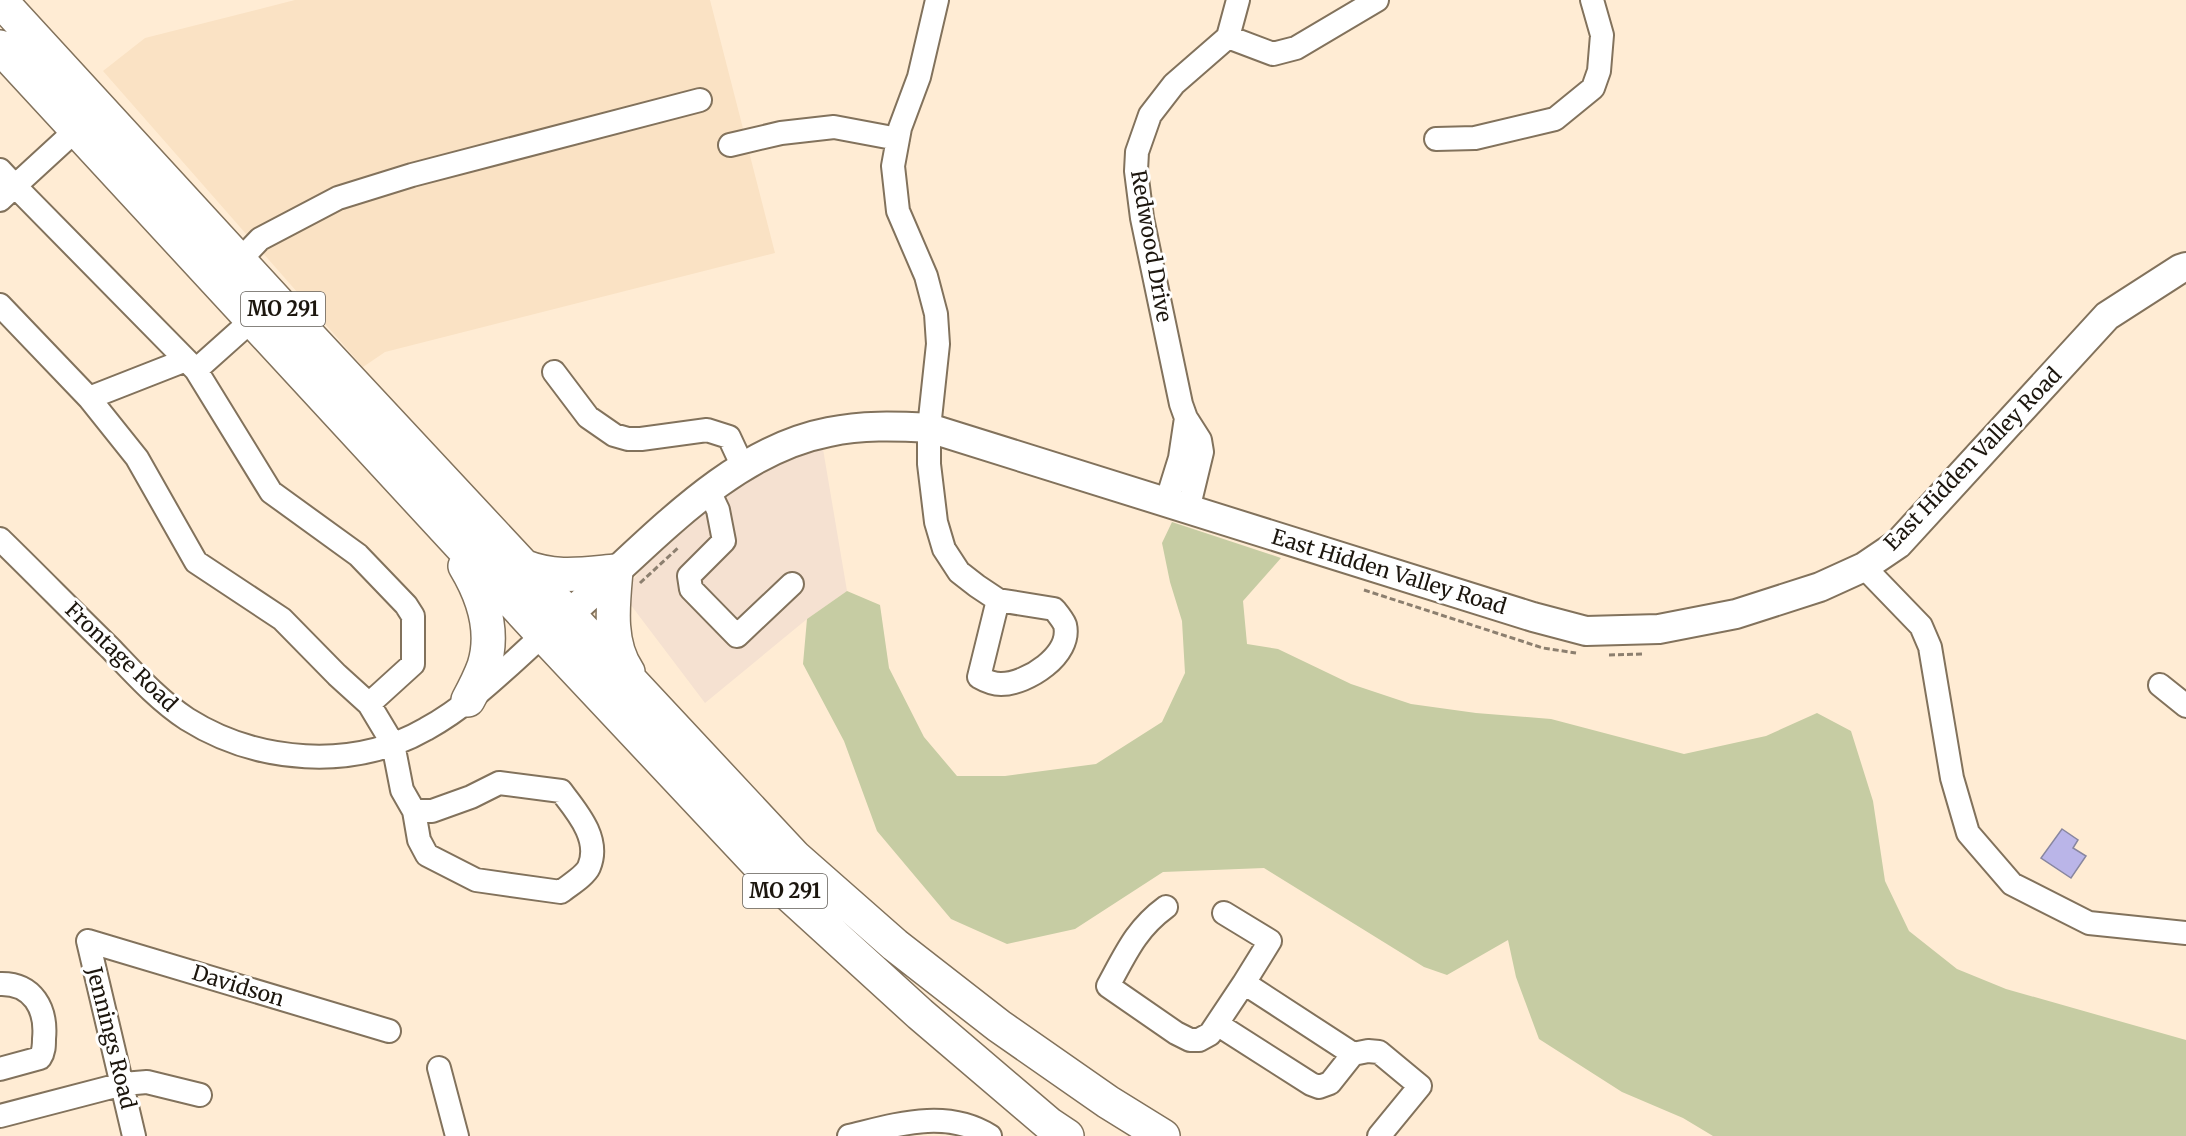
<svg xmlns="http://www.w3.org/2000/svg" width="2186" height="1136" font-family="Merriweather,serif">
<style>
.commercial{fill:#f5e1d1}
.built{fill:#fae2c4}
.green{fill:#c6cca3}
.building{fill:#bab5e8;stroke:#88869f;stroke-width:1.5}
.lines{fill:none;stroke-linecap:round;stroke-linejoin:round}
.minor-casing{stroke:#82725c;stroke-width:26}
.major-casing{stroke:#82725c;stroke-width:32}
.highway-casing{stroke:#82725c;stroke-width:36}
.path{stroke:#8c7f6f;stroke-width:3;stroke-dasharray:6 3;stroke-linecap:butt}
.minor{stroke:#fff;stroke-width:22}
.major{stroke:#fff;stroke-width:28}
.highway{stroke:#fff;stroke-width:33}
.labels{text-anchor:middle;stroke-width:6;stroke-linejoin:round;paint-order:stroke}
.shield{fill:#fff;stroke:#605c56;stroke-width:1.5}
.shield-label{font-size:20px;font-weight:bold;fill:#1c160e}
.street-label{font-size:21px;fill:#1c160e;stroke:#fff}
</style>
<rect width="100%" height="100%" fill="#ffecd4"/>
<path class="commercial" d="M 823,449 L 847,591 L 807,619 L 705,703 L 624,596 L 631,582 L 643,568 L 729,490 L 742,481 L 791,457 Z"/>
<path class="built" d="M 295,0 L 710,0 L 775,253 L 385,352 L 363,367 L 103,71 L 145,38 Z"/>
<path class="green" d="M 1172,522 L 1281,558 L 1243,601 L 1247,644 L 1278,649 L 1351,684 L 1411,704 L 1476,713 L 1551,719 L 1684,754 L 1766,736 L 1817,713 L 1851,731 L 1873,801 L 1885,881 L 1909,931 L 1957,969 L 2006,989 L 2186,1040 L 2186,1136 L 1713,1136 L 1683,1118 L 1622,1092 L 1539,1039 L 1516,977 L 1508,940 L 1447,975 L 1424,967 L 1264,868 L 1163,872 L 1075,929 L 1007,944 L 951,919 L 877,831 L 844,741 L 803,664 L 807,619 L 847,591 L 880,605 L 889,668 L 924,737 L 957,776 L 1005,776 L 1096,764 L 1162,722 L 1185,673 L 1182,621 L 1170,582 L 1162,543 Z"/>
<path class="building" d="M 2062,829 L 2078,840 L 2073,848 L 2086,856 L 2071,878 L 2041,858 Z"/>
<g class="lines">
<defs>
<path id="minor" d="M 937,0 L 919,77 L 900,128 L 893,166 L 898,211 L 926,276 L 936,314 L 938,344 L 929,428 L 929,464 L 936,522 L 944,549 L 959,572 L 977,586 L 998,600 L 1054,609 C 1058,614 1063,620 1065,625 C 1072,655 1027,684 1001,684 C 993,684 986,681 979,677 L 998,600
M 1228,37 L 1273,54 L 1296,48 L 1377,0
M 76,130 L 15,186 L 196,370 L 252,320
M 1436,139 L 1475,138 L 1555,119 L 1593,88 L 1599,71 L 1602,35 L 1592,0
M 730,145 L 781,133 L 834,127 L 898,139
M 0,170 L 15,186 L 0,200
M 239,261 L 260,239 L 338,198 L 412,175 L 700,100
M 0,305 L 89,398 L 186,360
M 196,370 L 271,492 L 358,555 L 406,605 L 413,616 L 413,664 L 369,704 L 393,744 L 402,790 L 414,811 L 419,840 L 427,855 L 476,880 L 561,892 C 568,886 585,876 589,867 C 601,839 577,812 561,791 L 499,783 L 471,797 L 432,811 L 414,811
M 554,372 L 588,417 L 614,435 L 628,439 L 641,439 L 707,430 L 729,437 L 743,467
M 89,398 L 137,458 L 196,562 L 282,619 L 337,675 L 369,704
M 709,491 L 718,510 L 724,541 L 689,576 L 691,589 L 737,636 L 792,584
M 1166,503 L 1180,458 L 1186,418
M 1188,510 L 1202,452 L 1200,440 L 1186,418 L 1181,404 L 1142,218 L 1136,171 L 1137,152 L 1150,115 L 1174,84 L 1228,37 L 1238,0
M 0,539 C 37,575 73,612 110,648 C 134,673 158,700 187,719 C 257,763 353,771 426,729 C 470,705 506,668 543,635
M 1864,567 L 1921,626 L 1930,647 L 1952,778 L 1968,833 L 2012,884 L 2089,923 L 2186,933
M 2160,685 L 2186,706
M 1166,907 C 1136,929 1126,953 1108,986 L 1176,1033 L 1190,1040 L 1199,1040 L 1210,1034 L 1244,983 L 1353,1054 L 1368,1051 L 1379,1052 L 1420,1086 L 1379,1136
M 1224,913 L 1270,941 L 1244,983
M 88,941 L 389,1031
M 88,941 L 134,1136
M 0,984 C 33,983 47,1009 44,1039 C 44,1046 44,1052 40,1058 L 0,1069
M 1217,1024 L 1311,1084 L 1319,1087 L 1330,1083 L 1353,1054
M 439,1068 L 457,1136
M 0,1116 L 123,1084 L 147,1082 L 200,1095
M 849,1136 C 895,1125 946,1108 990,1136"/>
<path id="major" d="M 552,628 C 636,561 719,453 829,432 C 862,425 895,426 929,428 L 1533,617 L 1586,631 L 1659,629 L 1736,614 L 1820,587 L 1864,567 L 1898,544 L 2107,316 L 2180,269 L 2186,267"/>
<path id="highway" d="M 0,0 L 280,305 L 795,857 L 895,945 L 999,1026 L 1108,1102 L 1163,1136
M 0,47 L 543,635 L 772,879 L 920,1014 L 1049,1124 L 1067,1136
M 465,566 C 483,596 495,631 484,666 C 480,677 474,689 468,700
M 523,566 C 555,579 582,574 616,571 C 613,604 608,643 628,672"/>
</defs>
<use href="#minor" class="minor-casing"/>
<use href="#major" class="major-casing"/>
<use href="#highway" class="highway-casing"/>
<path class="path" d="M 640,583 L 679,547
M 1364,590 L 1543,648 L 1576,653
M 1609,655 L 1642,654"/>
<use href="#minor" class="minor"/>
<use href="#major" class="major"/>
<use href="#highway" class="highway"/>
</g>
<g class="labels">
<g class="shield">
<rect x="241" y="292" width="84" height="34" rx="4.5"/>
<rect x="743" y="874" width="84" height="34" rx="4.5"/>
</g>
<g class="shield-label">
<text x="283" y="316">MO 291</text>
<text x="785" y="898">MO 291</text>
</g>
<g class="street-label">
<text transform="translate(1151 246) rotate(80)" y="7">Redwood Drive</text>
<text transform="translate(1973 459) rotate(-46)" y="7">East Hidden Valley Road</text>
<text transform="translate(1389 572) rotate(17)" y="7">East Hidden Valley Road</text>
<text transform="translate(121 657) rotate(44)" y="7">Frontage Road</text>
<text transform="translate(238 986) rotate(17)" y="7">Davidson</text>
<text transform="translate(111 1038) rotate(76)" y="7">Jennings Road</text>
</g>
</g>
</svg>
